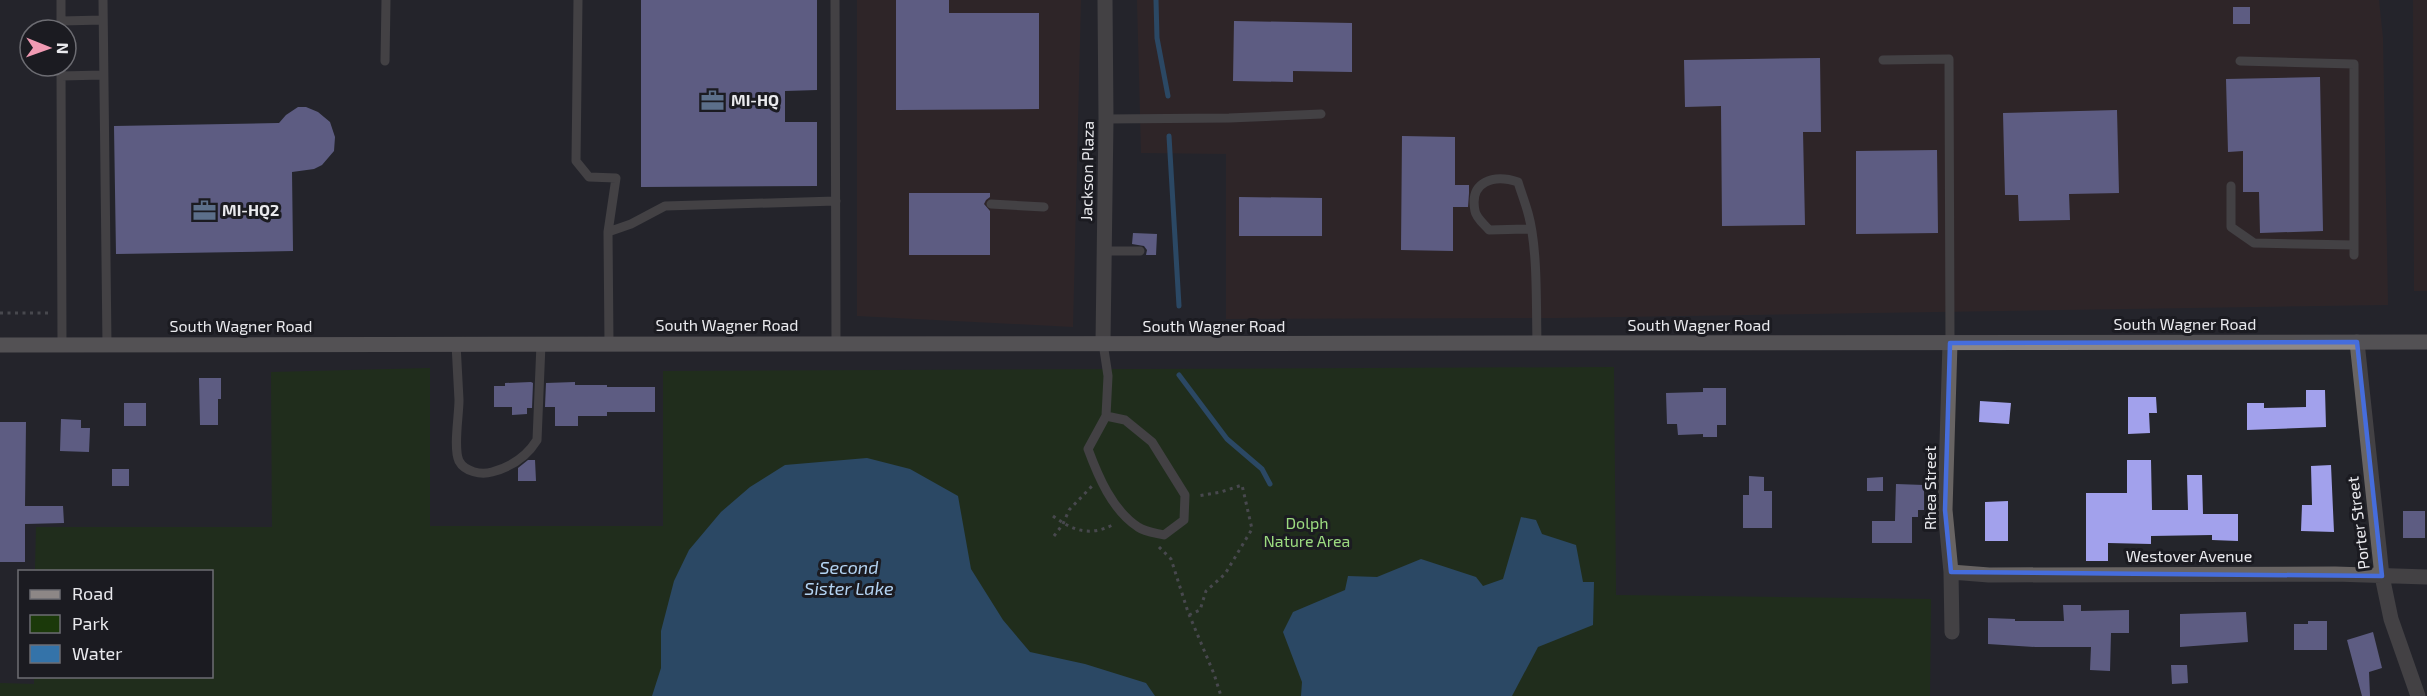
<svg xmlns="http://www.w3.org/2000/svg" width="2427" height="696" font-family="'Exo 2',sans-serif">
<style>
.commercial{fill:#3a2725}
.green{fill:#1b390a}
.water{fill:#3473a9}
.lines{fill:none;stroke-linecap:round;stroke-linejoin:round}
.stream{stroke:#3473a9;stroke-width:5}
.building{fill:#a2a1ec}
.path{stroke:#737479;stroke-width:3;stroke-dasharray:3 4.5;stroke-linecap:butt}
.service{stroke:#686463;stroke-width:9}
.minor{stroke:#686463;stroke-width:15}
.secondary{stroke:#8d8786;stroke-width:15}
.marked{fill:none;stroke:#466ddc;stroke-width:4.5;stroke-linejoin:round}
.labels{text-anchor:middle;stroke-width:6;stroke-linejoin:round;paint-order:stroke}
.poi-label{font-size:16px;font-weight:bold;fill:#e9e9ed;stroke:#1b1b21;text-anchor:start}
.street-label{font-size:16px;fill:#e9e9ed;stroke:#1b1b21}
.park-label{font-size:16px;fill:#9cdb80;stroke:#1b1b21}
.water-label{font-size:18px;font-style:italic;fill:#b4d4f3;stroke:#1b1b21}
</style>
<rect width="100%" height="100%" fill="#24252b"/>
<path class="commercial" d="M 857,0 L 1081,0 L 1073,327 L 857,316 Z
M 1137,0 L 2379,0 L 2383,38 L 2388,305 L 1557,318 L 1226,319 L 1226,154 L 1141,153 Z
M 2413,0 L 2427,0 L 2427,291 L 2414,291 Z"/>
<path class="green" d="M 1614,367 L 1616,595 L 1931,599 L 1930,696 L 0,696 L 0,683 L 34,684 L 34,677 L 212,676 L 212,572 L 35,571 L 36,527 L 272,527 L 271,372 L 430,368 L 430,526 L 663,526 L 663,371 Z"/>
<path class="water" d="M 867,458 L 910,469 L 958,496 L 971,569 L 1003,620 L 1030,652 L 1085,664 L 1146,683 L 1155,696 L 652,696 L 661,668 L 661,631 L 674,581 L 689,550 L 721,512 L 750,487 L 785,465 Z
M 1521,517 L 1536,520 L 1542,534 L 1576,545 L 1583,582 L 1594,582 L 1593,625 L 1538,647 L 1512,696 L 1301,696 L 1302,682 L 1283,632 L 1293,612 L 1345,590 L 1348,576 L 1377,577 L 1421,559 L 1476,577 L 1483,586 L 1503,579 Z"/>
<g class="lines">
<path class="stream" d="M 1156,0 L 1157,38 L 1168,96
M 1169,136 L 1179,306
M 1179,375 L 1227,439 L 1262,469 L 1270,484"/>
</g>
<path class="building" d="M 641,0 L 817,0 L 817,90 L 785,91 L 785,122 L 817,122 L 817,186 L 641,187 Z
M 896,0 L 949,0 L 949,13 L 1039,13 L 1039,109 L 896,110 Z
M 2233,7 L 2250,7 L 2250,24 L 2233,24 Z
M 1234,21 L 1352,23 L 1352,72 L 1293,71 L 1293,82 L 1233,81 Z
M 1820,58 L 1821,132 L 1803,132 L 1805,225 L 1722,226 L 1721,106 L 1685,107 L 1684,60 Z
M 2320,77 L 2323,231 L 2260,233 L 2259,192 L 2243,192 L 2243,151 L 2228,152 L 2226,79 Z
M 298,107 L 306,107 L 318,112 L 330,122 L 335,137 L 334,151 L 322,165 L 314,169 L 292,172 L 293,251 L 116,254 L 114,126 L 279,123 L 286,115 Z
M 2117,110 L 2119,193 L 2069,194 L 2070,220 L 2019,221 L 2018,195 L 2005,195 L 2003,113 Z
M 1402,136 L 1455,137 L 1455,185 L 1469,185 L 1469,193 L 1468,207 L 1453,207 L 1453,251 L 1401,250 Z
M 1937,150 L 1938,233 L 1856,234 L 1856,151 Z
M 909,193 L 990,193 L 990,197 L 986,200 L 984,204 L 990,211 L 990,255 L 909,255 Z
M 1239,197 L 1322,198 L 1322,236 L 1239,236 Z
M 1133,233 L 1157,234 L 1156,255 L 1146,255 L 1147,250 L 1144,246 L 1132,244 Z
M 199,378 L 221,378 L 221,399 L 218,399 L 218,425 L 200,425 Z
M 531,382 L 533,383 L 532,408 L 527,408 L 527,414 L 512,415 L 512,407 L 494,407 L 494,386 L 505,386 L 505,383 Z
M 575,382 L 575,385 L 607,385 L 607,387 L 655,387 L 655,412 L 607,412 L 607,416 L 578,416 L 578,426 L 555,426 L 555,407 L 545,407 L 546,383 Z
M 1703,388 L 1726,388 L 1726,425 L 1717,425 L 1717,437 L 1703,437 L 1703,434 L 1678,435 L 1677,424 L 1667,424 L 1666,393 L 1703,392 Z
M 2306,390 L 2325,390 L 2326,427 L 2247,430 L 2247,403 L 2264,403 L 2264,408 L 2306,407 Z
M 2128,397 L 2156,397 L 2157,413 L 2149,413 L 2150,433 L 2128,434 Z
M 1980,401 L 2011,403 L 2009,424 L 1979,422 Z
M 124,403 L 146,403 L 146,426 L 124,426 Z
M 61,419 L 81,420 L 81,428 L 90,428 L 89,452 L 60,451 Z
M 0,422 L 26,422 L 25,506 L 63,506 L 64,523 L 25,524 L 25,562 L 0,562 Z
M 528,460 L 535,460 L 536,481 L 518,481 L 518,468 Z
M 2127,460 L 2151,460 L 2152,510 L 2188,510 L 2187,475 L 2202,475 L 2203,514 L 2238,514 L 2238,541 L 2212,540 L 2212,535 L 2151,536 L 2151,544 L 2108,543 L 2108,561 L 2086,561 L 2086,493 L 2127,493 Z
M 2331,465 L 2334,532 L 2301,531 L 2302,505 L 2312,505 L 2311,466 Z
M 112,469 L 129,469 L 129,486 L 112,486 Z
M 1749,476 L 1764,477 L 1764,491 L 1772,491 L 1772,528 L 1743,528 L 1743,495 L 1749,495 Z
M 1883,477 L 1883,491 L 1867,491 L 1867,478 Z
M 1896,484 L 1924,485 L 1924,510 L 1918,510 L 1918,517 L 1912,517 L 1912,543 L 1872,543 L 1872,521 L 1895,521 Z
M 2008,501 L 2008,541 L 1985,541 L 1985,502 Z
M 2403,511 L 2425,511 L 2425,538 L 2403,538 Z
M 2063,605 L 2081,605 L 2081,611 L 2129,610 L 2129,633 L 2111,633 L 2110,671 L 2090,670 L 2091,647 L 2036,647 L 1988,644 L 1988,618 L 2015,619 L 2015,621 L 2064,621 Z
M 2246,612 L 2248,642 L 2180,647 L 2180,614 Z
M 2308,621 L 2327,621 L 2327,650 L 2294,650 L 2294,624 L 2308,624 Z
M 2373,632 L 2382,668 L 2369,672 L 2370,696 L 2362,696 L 2347,640 Z
M 2171,665 L 2187,665 L 2188,683 L 2172,684 Z"/>
<g class="lines">
<path class="path" d="M 0,313 L 49,313
M 1053,516 C 1073,531 1091,537 1114,524
M 1054,536 L 1063,524 L 1069,510 L 1092,486
M 1159,547 L 1171,559 L 1188,612 L 1214,674 L 1221,696
M 1189,615 L 1200,610 L 1206,591 L 1225,574 L 1252,529 L 1242,485 L 1221,492 L 1198,496"/>
<path class="service" d="M 61,0 L 61,30
M 103,0 L 107,345
M 578,0 L 576,161 L 589,177 L 616,178 L 608,232 L 609,344
M 835,0 L 836,343
M 61,21 L 103,20
M 1883,60 L 1949,59 L 1950,343
M 385,61 L 386,0
M 2240,61 L 2354,64 L 2354,255
M 61,66 L 62,345
M 61,76 L 103,75
M 1106,119 L 1229,118 L 1321,114
M 2231,186 L 2231,227 L 2254,243 L 2354,245
M 991,204 L 1044,207
M 1531,229 L 1489,230 C 1485,225 1476,218 1475,211 C 1469,181 1494,174 1518,182 C 1521,192 1525,202 1528,213 C 1538,248 1536,305 1537,343
M 608,232 L 631,224 L 665,206 L 836,201
M 1103,251 L 1140,251
M 1103,343 L 1108,376 L 1106,416 L 1088,449 C 1098,476 1112,510 1138,527 C 1145,532 1156,533 1164,535 L 1184,520 L 1185,495 L 1152,442 L 1125,420 L 1106,416
M 456,344 C 457,363 458,382 459,400 C 459,416 453,448 459,461 C 465,472 481,475 492,472 C 511,467 527,456 537,440 L 541,344"/>
<path class="minor" d="M 2357,342 L 2382,576 L 2391,619 L 2418,696
M 1103,343 L 1106,119 L 1105,0
M 1950,343 L 1945,510 L 1951,572 L 1952,632
M 1951,572 L 1989,575 L 2335,574 L 2427,577"/>
<path class="secondary" d="M 0,345 L 2427,342"/>
</g>
<path d="M0 0H2427V696H0ZM 2357,342 L 2382,576 L 1951,572 L 1945,510 L 1950,343 Z" fill="#24252b" fill-opacity=".55" fill-rule="evenodd"/>
<path class="marked" d="M 2357,342 L 2382,576 L 1951,572 L 1945,510 L 1950,343 Z"/>
<defs>
<symbol id="office-bare" viewBox="-9 -9 18 18"><path d="M-6-3h4V-5.5h4V-3h4V5H-6ZM-1-4.5V-3h2v-1.5ZM-6 0V1H6V0Z" fill="#5c6f8a" stroke="#1b1b21" stroke-width="2.5" paint-order="stroke"/></symbol>
</defs>
<g fill-rule="evenodd">
<use href="#office-bare" x="696" y="84" width="33" height="33"/>
<use href="#office-bare" x="188" y="194" width="33" height="33"/>
</g>
<g class="labels">
<g class="poi-label">
<text x="731" y="106">MI-HQ</text>
<text x="222" y="216">MI-HQ2</text>
</g>
<g class="street-label">
<text transform="translate(1087 171) rotate(-89)" y="6">Jackson Plaza</text>
<text x="2185" y="330">South Wagner Road</text>
<text x="727" y="331">South Wagner Road</text>
<text x="1699" y="331">South Wagner Road</text>
<text x="241" y="332">South Wagner Road</text>
<text x="1214" y="332">South Wagner Road</text>
<text transform="translate(1930 488) rotate(-90)" y="6">Rhea Street</text>
<text transform="translate(2358 523) rotate(-97)" y="6">Porter Street</text>
<text x="2189" y="562">Westover Avenue</text>
</g>
<g class="park-label">
<text x="1307" y="529">Dolph<tspan x="1307" dy="18">Nature Area</tspan></text>
</g>
<g class="water-label">
<text x="849" y="574">Second<tspan x="849" dy="21">Sister Lake</tspan></text>
</g>
</g>
<rect x="18" y="570" width="195" height="108" fill="#1b1b21" stroke="#6d6d73" stroke-width="1.5"/>
<rect x="30" y="590" width="30" height="9" fill="#8d8786" stroke="#6d6d73" stroke-width="1.5"/>
<text x="72" y="600" font-size="18" fill="#e9e9ed">Road</text>
<rect x="30" y="615" width="30" height="18" fill="#1b390a" stroke="#6d6d73" stroke-width="1.5"/>
<text x="72" y="630" font-size="18" fill="#e9e9ed">Park</text>
<rect x="30" y="645" width="30" height="18" fill="#3473a9" stroke="#6d6d73" stroke-width="1.5"/>
<text x="72" y="660" font-size="18" fill="#e9e9ed">Water</text>
<g transform="translate(48 48) rotate(91)"><circle r="28" fill="#1b1b21" stroke="#6d6d73" stroke-width="1.5"/>
<path d="M0-4.5L10 22L0 15L-10 22Z" fill="#f19ab3"/>
<text y="-9" font-size="16" font-weight="bold" text-anchor="middle" fill="#e9e9ed">N</text>
</g>
</svg>
